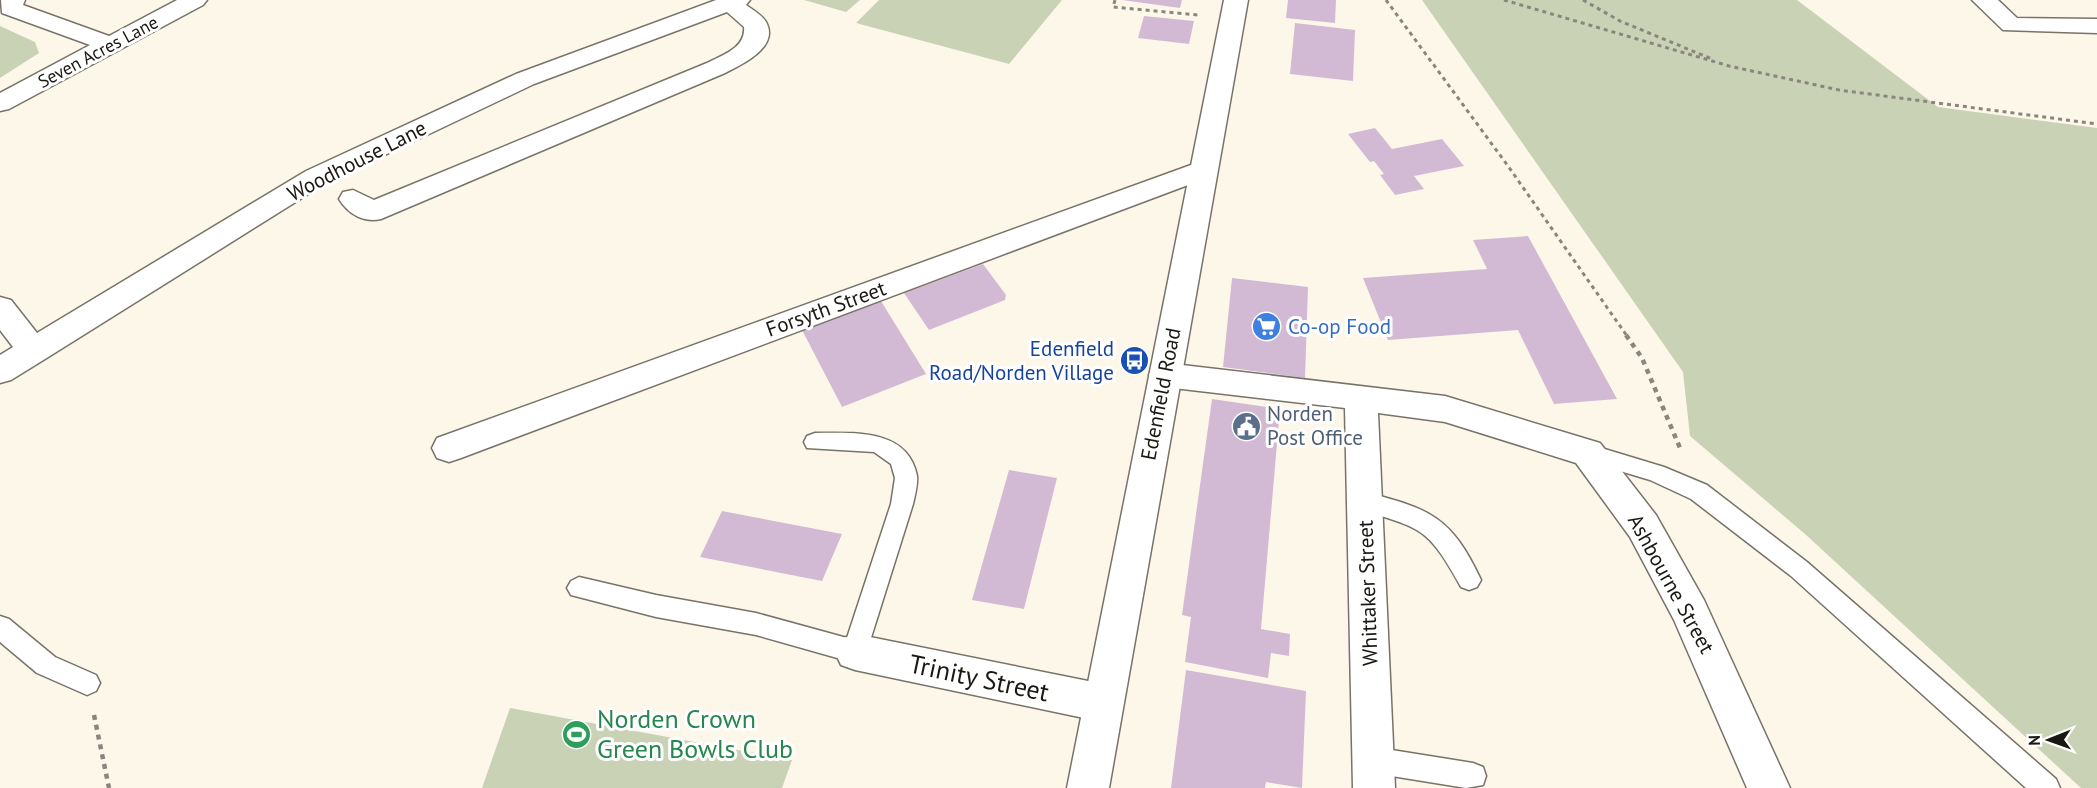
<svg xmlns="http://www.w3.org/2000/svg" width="2097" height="788" font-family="'PT Sans',sans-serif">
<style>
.green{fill:#c9d2b5}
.building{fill:#d3bad4}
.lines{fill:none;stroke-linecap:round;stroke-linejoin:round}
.lane-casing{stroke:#787368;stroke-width:3}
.street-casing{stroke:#787368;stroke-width:3}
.primary-casing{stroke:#787368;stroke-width:3}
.path-far1{stroke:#8a867e;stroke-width:3;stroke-dasharray:4 4;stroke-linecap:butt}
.path{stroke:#8a867e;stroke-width:4.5;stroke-dasharray:5 5;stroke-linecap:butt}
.lane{fill:#fff;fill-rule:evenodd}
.street{fill:#fff;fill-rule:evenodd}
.primary{fill:#fff;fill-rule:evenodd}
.labels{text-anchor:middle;stroke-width:6;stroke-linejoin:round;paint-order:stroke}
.far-street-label{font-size:18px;fill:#1a1813;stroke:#fff}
.street-label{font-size:21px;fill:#1a1813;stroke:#fff}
.shop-label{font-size:21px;fill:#366cbe;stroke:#fff;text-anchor:start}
.transit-label{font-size:21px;fill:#164399;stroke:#fff;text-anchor:end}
.service-label{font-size:21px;fill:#4e5e75;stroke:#fff;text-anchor:start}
.near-street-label{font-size:26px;fill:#1a1813;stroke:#fff}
.near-leisure-label{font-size:26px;fill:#27864d;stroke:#fff;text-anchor:start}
</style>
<rect width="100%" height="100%" fill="#fdf7ea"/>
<path class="green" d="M 804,0 L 860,0 L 846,12 Z
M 879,0 L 1062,0 L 1009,64 L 856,23 Z
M 1422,0 L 1797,0 L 1938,107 L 2097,128 L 2097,788 L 2081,788 L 1805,534 L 1690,436 L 1683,372 Z
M 0,26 L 35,42 L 39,53 L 0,78 Z
M 510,708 L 792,760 L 782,788 L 482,788 Z"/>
<path class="building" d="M 1122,0 L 1182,0 L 1180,8 Z
M 1288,0 L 1336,0 L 1335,23 L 1286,18 Z
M 1144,16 L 1194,21 L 1189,44 L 1138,38 Z
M 1295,23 L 1355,30 L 1353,81 L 1290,74 Z
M 1375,128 L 1392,149 L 1442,139 L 1464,166 L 1414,176 L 1424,189 L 1395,195 L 1380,175 L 1384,174 L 1374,161 L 1370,162 L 1348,134 Z
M 1528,236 L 1617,399 L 1554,404 L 1518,330 L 1388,340 L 1363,278 L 1487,269 L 1473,240 Z
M 983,264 L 1006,295 L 1005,300 L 929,330 L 904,293 Z
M 1232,278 L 1308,287 L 1305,378 L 1223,367 Z
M 881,301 L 926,374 L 842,407 L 802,330 Z
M 1212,399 L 1280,409 L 1261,629 L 1290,634 L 1289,656 L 1271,653 L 1268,678 L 1185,662 L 1191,617 L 1182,615 Z
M 1009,470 L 1057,478 L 1024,609 L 972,600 Z
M 722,511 L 842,534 L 822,581 L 700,557 Z
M 1186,670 L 1306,691 L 1302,788 L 1266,782 L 1265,788 L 1171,788 Z"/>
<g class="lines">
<defs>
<path id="lane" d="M 815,433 C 853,433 908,428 917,476 C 918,484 915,495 913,504 L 864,660 L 855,663 L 756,635 L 656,617 L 571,595 L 567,588 L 571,581 L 579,577 L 656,595 L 756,613 L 847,638 L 891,504 L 895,478 L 891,464 L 874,452 L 807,448 L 804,442 L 807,436 Z
M 1588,444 L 1664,467 L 1707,485 L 1807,562 L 2056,779 L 2060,788 L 2026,788 L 1791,576 L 1691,499 L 1650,480 L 1580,459 L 1577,453 L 1580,447 Z
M 1365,492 C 1430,509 1451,516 1481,580 L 1477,587 L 1469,590 L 1461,587 C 1426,524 1422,530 1357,508 L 1354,501 L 1357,494 Z
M 0,616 L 9,619 L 55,657 L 96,675 L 100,683 L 96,691 L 87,695 L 37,673 L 0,642 Z
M 1373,747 L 1473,763 L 1483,767 L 1486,776 L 1483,785 L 1466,788 L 1373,773 L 1364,769 L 1360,760 L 1364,751 Z"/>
<path id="street" d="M 1,0 L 25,0 L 23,5 L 109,36 L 177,0 L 207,0 L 203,5 L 9,109 L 0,111 L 0,93 L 90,45 L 2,13 Z
M 716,0 L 750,0 L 746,5 C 753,10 764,16 767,24 C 778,48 741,65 725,73 L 381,219 C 364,223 348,214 339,199 L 343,192 L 353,190 L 374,200 L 707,63 C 722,55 746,48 744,27 L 727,12 L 534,84 L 326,183 L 45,359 L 11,380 L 0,383 L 0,355 L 13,347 L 0,330 L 0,297 L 11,300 L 37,333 L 306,171 L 516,74 Z
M 1972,0 L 1998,0 L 2017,18 L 2097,19 L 2097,33 L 2003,30 Z
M 1202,161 L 1212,164 L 1216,170 L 1212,176 L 461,458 L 449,462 L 437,458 L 432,448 L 437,438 Z
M 1165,363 L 1445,396 L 1600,443 L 1656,515 L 1704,600 L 1790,788 L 1747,788 L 1674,620 L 1630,537 L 1576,463 L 1445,422 L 1378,413 L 1395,788 L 1353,788 L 1345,408 L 1165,387 L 1153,384 L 1149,375 L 1153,366 Z
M 855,634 L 1103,684 L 1117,690 L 1123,703 L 1117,716 L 1103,722 L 855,670 L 841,665 L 835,652 L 841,639 Z"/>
<path id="primary" d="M 1224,0 L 1248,0 L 1109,788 L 1067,788 Z"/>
</defs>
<use href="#lane" class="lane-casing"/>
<use href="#street" class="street-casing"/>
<use href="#primary" class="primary-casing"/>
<path class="path-far1" d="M 1115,0 L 1113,7 L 1198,15
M 1386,0 L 1508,166 L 1627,336
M 1504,0 L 1729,66 L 1839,90 L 2097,124
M 1583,0 L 1620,21 L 1712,59"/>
<path class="path" d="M 1626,335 L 1642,358 L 1680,448
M 94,715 L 109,788"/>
<use href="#lane" class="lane"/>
<use href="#street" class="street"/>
<use href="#primary" class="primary"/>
</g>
<defs>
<symbol id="supermarket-disc" viewBox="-11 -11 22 22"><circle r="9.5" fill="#3f7fe0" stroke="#fff"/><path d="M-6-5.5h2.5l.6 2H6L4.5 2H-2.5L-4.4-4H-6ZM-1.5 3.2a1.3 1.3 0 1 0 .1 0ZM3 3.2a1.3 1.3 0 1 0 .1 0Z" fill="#fff"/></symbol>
<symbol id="bus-disc" viewBox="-11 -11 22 22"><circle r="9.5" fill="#1a4fb4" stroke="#fff"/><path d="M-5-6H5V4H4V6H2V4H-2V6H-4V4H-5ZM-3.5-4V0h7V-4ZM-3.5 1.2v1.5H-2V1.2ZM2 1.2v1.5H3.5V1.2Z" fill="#fff"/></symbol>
<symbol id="civic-disc" viewBox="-11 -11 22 22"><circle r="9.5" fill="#5c6f8a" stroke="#fff"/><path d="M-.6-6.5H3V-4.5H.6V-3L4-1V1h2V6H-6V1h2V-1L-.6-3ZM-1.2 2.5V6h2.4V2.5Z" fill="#fff"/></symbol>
<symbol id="stadium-disc" viewBox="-11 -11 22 22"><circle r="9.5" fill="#2e9e5b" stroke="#fff"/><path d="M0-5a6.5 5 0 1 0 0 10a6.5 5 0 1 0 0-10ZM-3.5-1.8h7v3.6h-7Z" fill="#fff"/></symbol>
</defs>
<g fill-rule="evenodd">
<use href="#supermarket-disc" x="1250" y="310" width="33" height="33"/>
<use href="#bus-disc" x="1118" y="344" width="33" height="33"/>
<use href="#civic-disc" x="1230" y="410" width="33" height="33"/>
<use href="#stadium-disc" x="560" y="718" width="33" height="33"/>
</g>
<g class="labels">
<g class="far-street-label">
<text transform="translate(98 52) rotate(-28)" y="6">Seven Acres Lane</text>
</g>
<g class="street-label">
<text transform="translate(357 161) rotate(-27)" y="7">Woodhouse Lane</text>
<text transform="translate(826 309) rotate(-20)" y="7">Forsyth Street</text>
<text transform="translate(1161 394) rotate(-79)" y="7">Edenfield Road</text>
<text transform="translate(1671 584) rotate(61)" y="7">Ashbourne Street</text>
<text transform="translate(1368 593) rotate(-92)" y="7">Whittaker Street</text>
</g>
<g class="shop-label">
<text x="1288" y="334">Co-op Food</text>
</g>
<g class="transit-label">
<text x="1114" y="356">Edenfield<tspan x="1114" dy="24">Road/Norden Village</tspan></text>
</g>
<g class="service-label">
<text x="1267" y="421">Norden<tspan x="1267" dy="24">Post Office</tspan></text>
</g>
<g class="near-street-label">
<text transform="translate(979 678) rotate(12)" y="9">Trinity Street</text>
</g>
<g class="near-leisure-label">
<text x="597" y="728">Norden Crown<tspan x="597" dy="30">Green Bowls Club</tspan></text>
</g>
</g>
<g transform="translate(2049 740) rotate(269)" stroke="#ffffff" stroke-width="4.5" paint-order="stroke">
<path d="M0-4.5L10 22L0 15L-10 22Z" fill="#1a1813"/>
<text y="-9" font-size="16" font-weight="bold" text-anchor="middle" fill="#1a1813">N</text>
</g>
</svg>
